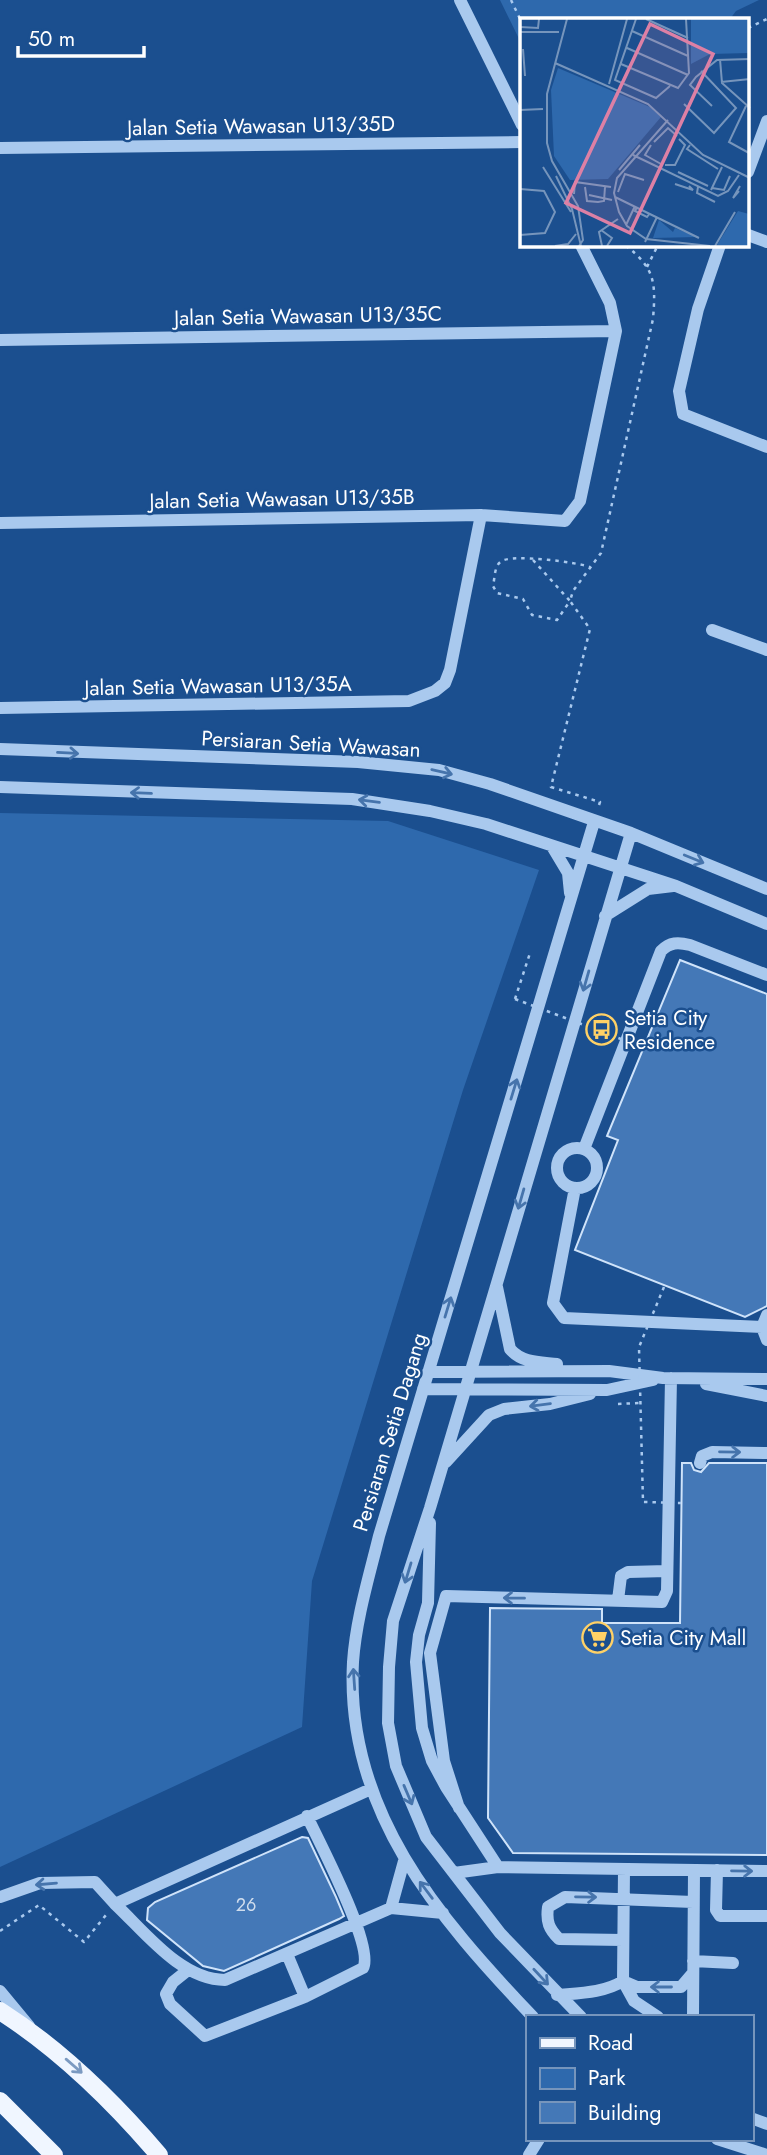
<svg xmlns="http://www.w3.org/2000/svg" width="767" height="2155" font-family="Jost,sans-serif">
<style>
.green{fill:#2e69ad}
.building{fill:#4478b7;stroke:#cfe3fa;stroke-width:2}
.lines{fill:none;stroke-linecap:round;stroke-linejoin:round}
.path{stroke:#a9c9ee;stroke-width:2.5;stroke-dasharray:3.5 5;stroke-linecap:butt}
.minor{stroke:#a9c9ee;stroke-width:12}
.major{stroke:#f0f6ff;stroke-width:18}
.path-bridge{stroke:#a9c9ee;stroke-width:2.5;stroke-dasharray:3.5 5;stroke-linecap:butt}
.oneway{stroke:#4674ac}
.oneway2{stroke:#7b9ac1}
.labels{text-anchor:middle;stroke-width:5;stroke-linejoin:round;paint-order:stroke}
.number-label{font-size:18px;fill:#d0dded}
.street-label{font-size:21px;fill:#fff;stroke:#1b4f8f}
.poi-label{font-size:21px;fill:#fff;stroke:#1b4f8f;text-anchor:start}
.inset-road{fill:none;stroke:#7695bc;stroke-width:2}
.view{fill:#dd80a5;fill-opacity:0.15;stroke:#dd80a5;stroke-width:3.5}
.inset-edge{fill:none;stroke:#fff;stroke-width:3.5}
</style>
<rect width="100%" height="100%" fill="#1b4f8f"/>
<path class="green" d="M 500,0 L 759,0 L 736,11 L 730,19 L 522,19 L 522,45 Z
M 0,813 L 388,821 L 539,870 L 463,1090 L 312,1581 L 302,1727 L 0,1867 Z"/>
<path class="building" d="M 680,960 L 767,994 L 767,1306 L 745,1317 L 575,1250 L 618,1140 L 607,1136 Z
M 682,1463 L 691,1463 L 694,1470 L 701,1472 L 709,1463 L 767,1463 L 767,1855 L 513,1853 L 488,1818 L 490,1608 L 602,1609 L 602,1623 L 680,1623 Z
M 302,1837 L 308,1838 L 336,1897 L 344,1916 L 339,1919 L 224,1971 L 203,1966 L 147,1920 L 148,1908 L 155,1902 Z"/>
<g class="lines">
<path class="path" d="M 511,0 L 522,23
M 748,28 L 767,19
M 647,267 L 658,245
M 533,560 L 570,601 L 557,620 L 532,615 L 523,599 L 497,593 L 493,586 C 495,578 494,565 502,561 C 513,554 576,562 590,567
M 599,805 L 600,802 L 551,787 L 590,629 L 570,601 L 573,591 L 601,553 L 653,319 C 656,282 655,268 625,245
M 515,999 L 530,953
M 618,1404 L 639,1403
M 0,1931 L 39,1905 L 84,1942 L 106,1915"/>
<path class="minor" d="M 460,0 L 522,125
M 0,148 L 522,142
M 748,172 L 767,121
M 748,235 L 767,242
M 720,245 L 698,309 L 679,391 L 683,414 L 767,447
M 0,340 L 616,331
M 0,523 L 481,515 L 565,521 L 580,501 L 616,331 L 610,303 L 581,245
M 712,630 L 767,650
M 0,708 L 409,701 L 435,691 L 445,683 L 450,670 L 481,515
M 0,749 L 358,762 L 439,770 L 490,784 L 631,833 L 767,889
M 0,787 L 352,799 L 430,811 L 486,824 L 676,886 L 767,924
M 553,848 L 568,873 L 570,893
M 605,916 L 648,889 L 673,886
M557 1168a20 20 0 1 1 40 0a20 20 0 1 1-40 0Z
M 584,1149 L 661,951 C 670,942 678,942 690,945 L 767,975
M 575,1188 L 553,1303 L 564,1318 L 762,1327
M 497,1287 L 510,1349 C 522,1363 539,1362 557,1364
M 767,1315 L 762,1327 L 767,1340
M 428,1372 L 609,1371 L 663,1378 L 767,1379
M 706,1384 L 767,1396
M 423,1389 L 607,1390 L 653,1380
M 446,1462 L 489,1415 L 504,1409 L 550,1404 L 590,1394
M 700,1463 L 702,1456 L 712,1452 L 767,1453
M 430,1523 L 428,1603 L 419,1635 L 416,1662 L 422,1728 L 432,1761 L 446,1787 L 498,1867
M 618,1600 L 621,1576 L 628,1572 L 667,1571
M 459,1808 L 444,1761 L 430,1653 L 446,1596 L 662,1602 L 667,1591 L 671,1378
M 717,1870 L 716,1910 L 720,1916 L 767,1916
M 454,1873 L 498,1867 L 767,1871
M 0,1897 L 40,1883 L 95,1882 L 115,1904 L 371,1789
M 115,1904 C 145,1932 181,1980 225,1980 L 391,1908 L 443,1913
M 391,1908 L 404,1861
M 623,1940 L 559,1939 C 549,1929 546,1922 548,1907 L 565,1897 L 693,1902
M 287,1954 L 305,1997
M 693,1961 L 733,1963
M 188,1970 L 173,1982 L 166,1994 L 170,2004 L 205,2036 L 305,1997 L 363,1968 C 375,1947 319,1842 307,1816
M 623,1981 L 637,1987 L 681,1987 L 693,1973
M 623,1981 L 634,2001 L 658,2017
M 0,1991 L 29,2026
M 557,1995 C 579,1993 604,1993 623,1981 L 624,1869
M 533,2017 C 438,1917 345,1810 353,1662 C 356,1619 369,1577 379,1536 L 594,822
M 581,2017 L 500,1933 L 426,1837 L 396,1766 L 388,1723 L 389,1667 L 393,1621 L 430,1508 L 631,833
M 693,2017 L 694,1870
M 751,2118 L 767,2124
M 717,2139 L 767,2155
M 529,2155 L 539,2139"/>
<path class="major" d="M 0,2011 C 61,2050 112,2100 159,2155
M 0,2101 L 54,2155"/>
<path class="path-bridge" d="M 515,999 L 645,1048
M 664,1287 L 639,1347 L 643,1502 L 681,1503"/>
</g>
<defs><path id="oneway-shaft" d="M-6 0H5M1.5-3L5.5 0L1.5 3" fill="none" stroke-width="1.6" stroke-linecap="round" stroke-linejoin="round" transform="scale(1.75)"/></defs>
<g class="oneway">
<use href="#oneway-shaft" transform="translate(68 753) rotate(3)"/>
<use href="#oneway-shaft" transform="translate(442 772) rotate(13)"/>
<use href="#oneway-shaft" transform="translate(141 793) rotate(-178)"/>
<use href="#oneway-shaft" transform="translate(369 801) rotate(-173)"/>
<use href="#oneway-shaft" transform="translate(694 859) rotate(22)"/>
<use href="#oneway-shaft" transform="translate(586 981) rotate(106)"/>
<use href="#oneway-shaft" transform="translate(514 1089) rotate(-73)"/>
<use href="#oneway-shaft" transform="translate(521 1199) rotate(106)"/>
<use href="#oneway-shaft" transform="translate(448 1307) rotate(-73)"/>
<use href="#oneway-shaft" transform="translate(540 1405) rotate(173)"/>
<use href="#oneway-shaft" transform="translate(730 1452) rotate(1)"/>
<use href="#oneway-shaft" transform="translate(408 1573) rotate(107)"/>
<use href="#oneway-shaft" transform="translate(514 1598) rotate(-179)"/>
<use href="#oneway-shaft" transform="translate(354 1679) rotate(-94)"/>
<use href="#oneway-shaft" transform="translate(408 1795) rotate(67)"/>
<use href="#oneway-shaft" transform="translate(742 1871) rotate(1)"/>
<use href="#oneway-shaft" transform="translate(46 1884) rotate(175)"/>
<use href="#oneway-shaft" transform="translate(426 1890) rotate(-127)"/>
<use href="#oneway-shaft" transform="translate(586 1897) rotate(1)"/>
<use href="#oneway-shaft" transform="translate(541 1977) rotate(47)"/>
<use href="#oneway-shaft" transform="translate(661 1987) rotate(-180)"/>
</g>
<use class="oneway2" href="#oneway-shaft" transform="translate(74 2066) rotate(41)"/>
<defs>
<symbol id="bus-ring" viewBox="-11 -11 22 22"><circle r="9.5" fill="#1b4f8f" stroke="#ffd166" stroke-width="1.5"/><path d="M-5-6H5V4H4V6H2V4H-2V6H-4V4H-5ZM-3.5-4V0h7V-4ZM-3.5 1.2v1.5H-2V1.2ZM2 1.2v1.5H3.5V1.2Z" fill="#ffd166"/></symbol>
<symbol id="supermarket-ring" viewBox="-11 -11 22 22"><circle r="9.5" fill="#1b4f8f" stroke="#ffd166" stroke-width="1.5"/><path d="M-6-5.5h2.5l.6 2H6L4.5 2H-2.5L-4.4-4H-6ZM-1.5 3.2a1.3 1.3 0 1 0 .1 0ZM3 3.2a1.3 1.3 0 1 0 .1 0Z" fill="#ffd166"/></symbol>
</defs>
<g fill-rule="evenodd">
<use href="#bus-ring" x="584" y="1012" width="35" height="35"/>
<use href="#supermarket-ring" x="580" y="1620" width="35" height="35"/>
</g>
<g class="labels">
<g class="number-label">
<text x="246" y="1911">26</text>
</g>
<g class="street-label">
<text transform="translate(261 126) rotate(-1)" y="7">Jalan Setia Wawasan U13/35D</text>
<text transform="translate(308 316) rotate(-1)" y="7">Jalan Setia Wawasan U13/35C</text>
<text transform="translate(282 499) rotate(-1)" y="7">Jalan Setia Wawasan U13/35B</text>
<text transform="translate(218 686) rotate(-1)" y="7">Jalan Setia Wawasan U13/35A</text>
<text transform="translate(311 744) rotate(3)" y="7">Persiaran Setia Wawasan</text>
<text transform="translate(390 1432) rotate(-73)" y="7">Persiaran Setia Dagang</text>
</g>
<g class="poi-label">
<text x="624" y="1025">Setia City<tspan x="624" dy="24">Residence</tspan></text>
<text x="620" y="1645">Setia City Mall</text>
</g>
</g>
<g transform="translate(520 18)">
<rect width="229" height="229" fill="#1b4f8f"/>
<path d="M 229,1 L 229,35 L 190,36 L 171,46 L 171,1 ZM 38,50 L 130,89 L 141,99 L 88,161 L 50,162 L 34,138 L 31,72 ZM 218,193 L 229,196 L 229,228 L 197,227 ZM 139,202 L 153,214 L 155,210 L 177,219 L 133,220 Z" fill="#2e69ad"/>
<path class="inset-road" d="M 47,1 L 27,76 L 27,125 L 32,143 L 58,188 L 63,222 L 59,228M 116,1 L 95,62 L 136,80 L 150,68M 126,1 L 168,20M 0,9 L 18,10 L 19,1M 112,13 L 168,38M 0,14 L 39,14M 107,30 L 168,57M 3,31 L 5,58M 200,41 L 202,65 L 230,90M 35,45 L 128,86 L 183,137 L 230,160M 101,46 L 158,70 L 169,55 L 166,1M 201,64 L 230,61M 89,66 L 107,1M 164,86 L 194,115 L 216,90 L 181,53M 192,88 L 170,67 L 176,59 L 197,42 L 230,41M 226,88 L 209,124 L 229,135M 0,92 L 23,91M 148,102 L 97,160 L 94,175 L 99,194 L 107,208 L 126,221 L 190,228M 134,124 L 148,110 L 157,118M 131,127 L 125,137 L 141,146M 170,127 L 167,131 L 198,151M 113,137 L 198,178 L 208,173 L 219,157M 145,147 L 155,147 L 165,127 L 159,121M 23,149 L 51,194M 99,152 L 120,127M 158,154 L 188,168M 36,158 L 52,191 L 61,228M 155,166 L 173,172 L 169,168M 65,169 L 67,183 L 78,184 L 84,183 L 85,169M 178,169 L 177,175 L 195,184M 192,170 L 204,172 L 210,158M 0,171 L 24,173 L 35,194 L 25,215 L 0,217M 191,172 L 202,149M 219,173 L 213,180 L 220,168M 98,174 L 105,156 L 124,162M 54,176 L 55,164 L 91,169M 69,177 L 92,182M 95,179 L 179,220M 117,189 L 115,193 L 127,199 L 130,195M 106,207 L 115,188M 81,212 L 92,220 L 87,228M 125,224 L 137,199M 35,228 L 48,226 L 56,216M 82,228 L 79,214 L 98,201M 195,228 L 215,194"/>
<path class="view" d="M 130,6 L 193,36 L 110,215 L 46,185 Z"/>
<rect width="229" height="229" class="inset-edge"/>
</g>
<rect x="526" y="2015" width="228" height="126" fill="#1b4f8f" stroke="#7695bc" stroke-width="2"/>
<rect x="540" y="2038" width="35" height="10" fill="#f0f6ff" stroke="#7695bc" stroke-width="2"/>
<text x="588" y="2050" font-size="21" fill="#ffffff">Road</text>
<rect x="540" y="2068" width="35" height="21" fill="#2e69ad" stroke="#7695bc" stroke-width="2"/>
<text x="588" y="2085" font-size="21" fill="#ffffff">Park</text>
<rect x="540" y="2102" width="35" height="21" fill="#4478b7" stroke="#7695bc" stroke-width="2"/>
<text x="588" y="2120" font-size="21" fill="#ffffff">Building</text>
<path d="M18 46v10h126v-10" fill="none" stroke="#ffffff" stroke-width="3.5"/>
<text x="28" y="46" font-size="21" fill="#ffffff" stroke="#1b4f8f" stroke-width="5" paint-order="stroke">50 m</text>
</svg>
